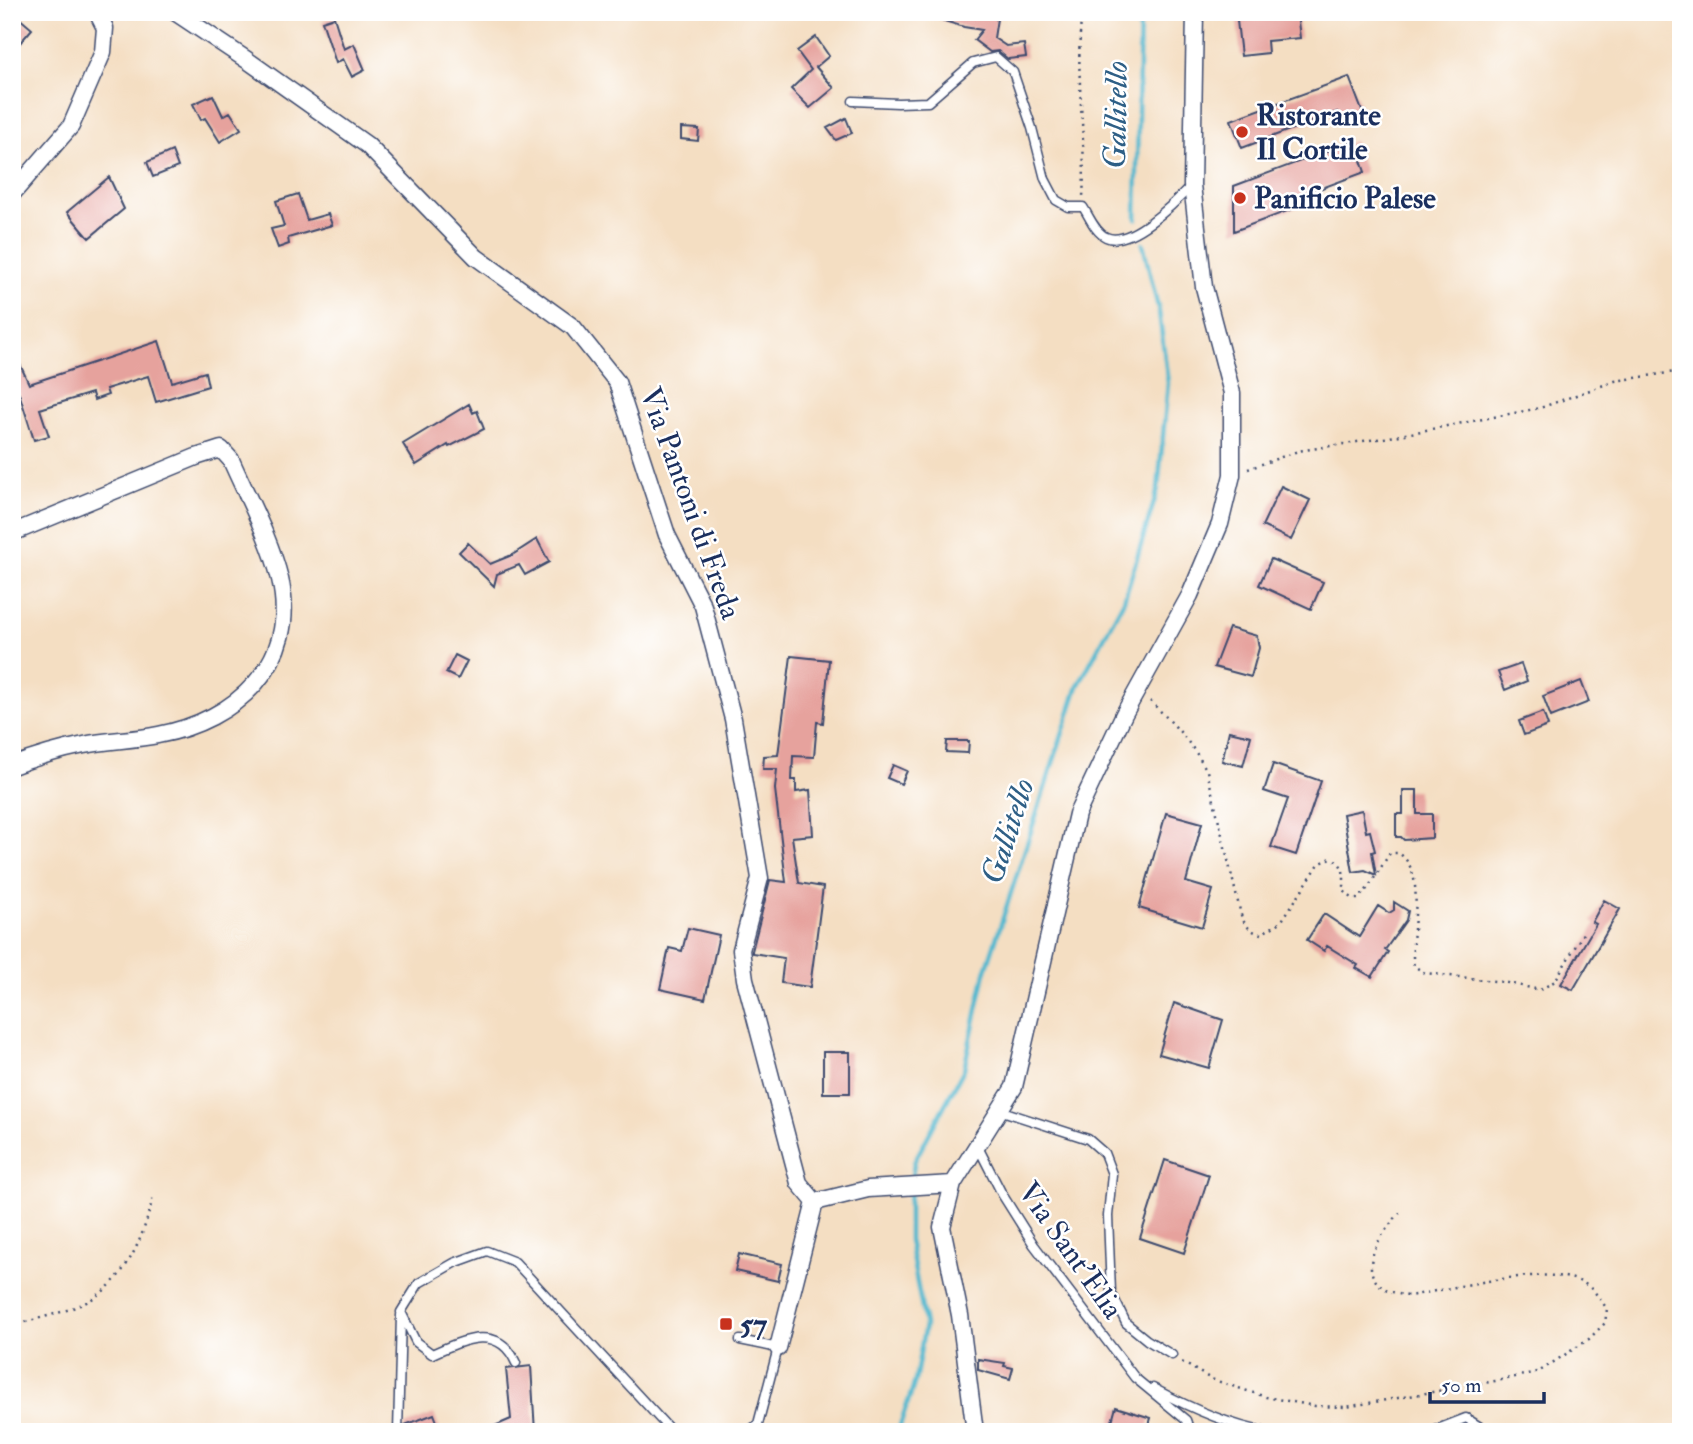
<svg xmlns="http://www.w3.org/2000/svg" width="1693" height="1444" font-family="'IM FELL Double Pica',serif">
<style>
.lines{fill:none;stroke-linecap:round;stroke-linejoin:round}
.stream{stroke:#51b8cf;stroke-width:4.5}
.building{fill:#e6a29d}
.lane-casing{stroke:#3c496d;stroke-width:11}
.street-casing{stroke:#3c496d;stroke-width:19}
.path{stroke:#3c496d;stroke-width:2.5;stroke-dasharray:2 5;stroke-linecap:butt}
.lane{stroke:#fff;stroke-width:8}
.street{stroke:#fff;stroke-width:16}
.poi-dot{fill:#c8321e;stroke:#fff;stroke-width:2.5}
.labels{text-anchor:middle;stroke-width:5;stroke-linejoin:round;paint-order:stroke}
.poi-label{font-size:30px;font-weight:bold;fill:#1b2f5e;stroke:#fff;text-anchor:start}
.street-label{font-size:30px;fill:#1b2f5e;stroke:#fff}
.water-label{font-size:32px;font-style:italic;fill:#2e5f86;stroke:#fff}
</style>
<rect width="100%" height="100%" fill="#fff"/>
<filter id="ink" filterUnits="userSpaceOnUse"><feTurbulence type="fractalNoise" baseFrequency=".0143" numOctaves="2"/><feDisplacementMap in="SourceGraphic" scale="14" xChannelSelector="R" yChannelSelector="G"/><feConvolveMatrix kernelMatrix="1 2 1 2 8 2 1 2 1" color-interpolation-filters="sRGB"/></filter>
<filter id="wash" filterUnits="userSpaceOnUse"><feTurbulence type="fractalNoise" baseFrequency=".00686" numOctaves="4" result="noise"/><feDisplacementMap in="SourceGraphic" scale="28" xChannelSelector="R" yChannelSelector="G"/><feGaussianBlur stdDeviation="1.57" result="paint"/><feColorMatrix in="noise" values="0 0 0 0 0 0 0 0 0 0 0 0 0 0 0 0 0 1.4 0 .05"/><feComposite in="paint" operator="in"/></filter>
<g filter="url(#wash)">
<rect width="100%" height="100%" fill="#f4dec2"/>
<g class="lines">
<path class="stream" d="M 1136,219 L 1140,12
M 898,1432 L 915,1381 L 925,1325 L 909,1240 L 909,1203 L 914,1162 L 964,1069 L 985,973 L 1078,686 L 1124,600 L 1158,489 L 1168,383 L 1159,312 L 1143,244"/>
</g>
<g id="blocks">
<path class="building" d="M 926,12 L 998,12 L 994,38 L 1006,46 L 1024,44 L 1026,57 L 1008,59 L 998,51 L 990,52 L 974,40 L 982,30 L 964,27 L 925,15 Z
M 1236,12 L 1263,12 L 1264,17 L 1297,13 L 1300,38 L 1267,41 L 1268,53 L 1241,56 Z
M 18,17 L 32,29 L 12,52 L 12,23 Z
M 334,17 L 344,49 L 354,44 L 365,70 L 352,77 L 343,59 L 336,63 L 322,21 Z
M 816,37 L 829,56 L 816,67 L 834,88 L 810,108 L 791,89 L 811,70 L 797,51 Z
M 1349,77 L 1364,116 L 1342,124 L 1337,112 L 1242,148 L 1231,120 Z
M 213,95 L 223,116 L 230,112 L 241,129 L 220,142 L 205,118 L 201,120 L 193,104 Z
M 846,118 L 852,133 L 836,140 L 827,128 Z
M 681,128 L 699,129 L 698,141 L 681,139 Z
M 1354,141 L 1365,172 L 1303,195 L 1306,204 L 1234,231 L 1234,186 Z
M 172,151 L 178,167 L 153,177 L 147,162 Z
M 109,177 L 124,209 L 89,238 L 67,212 Z
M 298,194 L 307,220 L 328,214 L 332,225 L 288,238 L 289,244 L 278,248 L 271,229 L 284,226 L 276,201 Z
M 159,341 L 172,382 L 205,372 L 208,386 L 156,402 L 148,376 L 106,389 L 108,395 L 94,400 L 92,393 L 40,409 L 49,436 L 34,440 L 20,396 L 12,382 L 12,347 L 29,384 Z
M 469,404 L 473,413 L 477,411 L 484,429 L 449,447 L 448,445 L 416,465 L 403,444 Z
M 1281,486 L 1310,500 L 1291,540 L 1262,526 Z
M 537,539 L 549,562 L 525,575 L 519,565 L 497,574 L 494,586 L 459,552 L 468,543 L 490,564 L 512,555 Z
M 1271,559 L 1323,582 L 1311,609 L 1259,585 Z
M 1229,628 L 1257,636 L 1259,648 L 1251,677 L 1214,667 Z
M 455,655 L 467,661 L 458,679 L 446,673 Z
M 791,656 L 829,660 L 823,723 L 817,722 L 814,757 L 793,756 L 792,780 L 796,780 L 796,792 L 810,790 L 813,835 L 792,837 L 799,883 L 823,887 L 810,987 L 781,983 L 784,958 L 752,953 L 752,951 L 770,880 L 786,882 L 775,789 L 777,769 L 763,769 L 764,756 L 778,755 Z
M 1521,664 L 1527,681 L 1505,690 L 1498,672 Z
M 1581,681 L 1589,702 L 1551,717 L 1543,696 Z
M 1543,712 L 1548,726 L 1524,735 L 1519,721 Z
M 1229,731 L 1251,736 L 1243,766 L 1222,761 Z
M 947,741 L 969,741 L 968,753 L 946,752 Z
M 1273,764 L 1321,781 L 1296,855 L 1271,847 L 1288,799 L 1264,791 Z
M 893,765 L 907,771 L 901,784 L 887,778 Z
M 1403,790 L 1417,790 L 1417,814 L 1432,814 L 1432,838 L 1404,840 L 1401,837 L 1396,837 L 1396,814 L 1403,814 Z
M 1362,810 L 1366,832 L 1370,831 L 1375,851 L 1372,852 L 1376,875 L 1365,870 L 1353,872 L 1343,814 Z
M 1166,813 L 1202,823 L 1186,882 L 1213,890 L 1202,927 L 1139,908 Z
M 1604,900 L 1620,909 L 1573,990 L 1561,984 L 1596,924 L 1592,922 Z
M 1394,902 L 1408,911 L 1406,920 L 1385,950 L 1388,952 L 1372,977 L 1356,968 L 1358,965 L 1327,946 L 1324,951 L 1307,940 L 1324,914 L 1359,937 L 1378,906 L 1389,913 L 1394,910 Z
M 688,928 L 719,935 L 705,999 L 660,989 L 669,948 L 682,951 Z
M 1174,1003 L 1223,1020 L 1209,1068 L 1159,1054 Z
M 823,1052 L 850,1052 L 850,1093 L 823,1093 Z
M 1165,1160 L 1209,1175 L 1184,1253 L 1140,1238 Z
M 739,1254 L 782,1264 L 778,1281 L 735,1271 Z
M 978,1359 L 1005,1363 L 1004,1366 L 1013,1368 L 1010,1379 L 978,1370 Z
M 531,1366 L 535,1432 L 481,1432 L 511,1419 L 506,1369 Z
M 1116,1407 L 1151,1418 L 1147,1432 L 1109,1432 Z
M 434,1414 L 441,1432 L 405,1432 L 405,1425 Z"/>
</g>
</g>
<g filter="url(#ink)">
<use href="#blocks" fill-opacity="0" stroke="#3c496d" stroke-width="2"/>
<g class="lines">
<defs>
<path id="lane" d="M 853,101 L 898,103 L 928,102 L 973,63 L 996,57 L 1013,72 L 1032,128 L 1045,179 L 1056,200 L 1068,207 L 1083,207 C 1089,216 1095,232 1106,237 C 1129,248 1176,202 1191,186
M 999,1110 L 1088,1139 L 1104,1153 L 1112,1174 L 1108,1216 L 1111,1292 L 1126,1323 L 1147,1340 L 1172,1355
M 977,1145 L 1002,1194 L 1034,1245 L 1135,1378 L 1186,1420 L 1190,1432
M 740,1340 L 778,1348 L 758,1424 L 748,1432
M 516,1363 C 499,1323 463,1340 432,1354 L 416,1342 L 401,1312 L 419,1283 L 454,1263 L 487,1251 L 515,1262 L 672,1432
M 1153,1388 C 1188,1407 1228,1425 1267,1432
M 398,1432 L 401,1315
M 1430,1432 L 1466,1418 L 1488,1432"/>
<path id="street" d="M 175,12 L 247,60 L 367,145 L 476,257 L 573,327 L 617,382 L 667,535 L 703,606 L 733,719 L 760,878 L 741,950 L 745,979 L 799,1183 L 815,1202
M 12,194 L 71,126 L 103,52 L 105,28 L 97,12
M 12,533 L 196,457 L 221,449 L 231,460 C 248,499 270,538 280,579 C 300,663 235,721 158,735 C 134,740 108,740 84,745 C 60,750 36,757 12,766
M 778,1348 L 815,1202 L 868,1189 L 953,1184
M 975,1432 L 960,1315 L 942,1227 L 953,1184 L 1014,1087 L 1077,814 L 1124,714 L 1190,595 L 1220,524 L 1232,475 L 1232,393 L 1204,287 L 1192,185 L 1195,12"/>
</defs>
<use href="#lane" class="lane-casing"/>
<use href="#street" class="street-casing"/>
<path class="path" d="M 1082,12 C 1074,74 1087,136 1083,197
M 1248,469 L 1298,451 L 1390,437 L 1540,408 L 1615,381 L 1681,371
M 1150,701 C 1173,723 1192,743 1207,771 L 1241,915 C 1245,926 1250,931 1261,934 L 1281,922 L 1319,864 L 1331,858 C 1346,864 1344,877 1344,891 L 1353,899 L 1358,899 L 1368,888 L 1390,853 L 1399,853 C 1429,875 1408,934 1414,966 L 1425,973 L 1503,982 L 1540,990 L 1555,981 L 1585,930
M 12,1326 C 35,1319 59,1314 80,1305 C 124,1287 144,1238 153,1196
M 1182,1362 L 1211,1379 L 1266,1397 L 1315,1406 L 1346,1407 L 1507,1379 L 1540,1371 L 1589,1339 L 1605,1323 L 1607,1309 C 1600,1299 1593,1287 1581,1282 C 1545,1264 1451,1289 1409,1296 C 1349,1287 1371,1244 1400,1213"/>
<use href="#lane" class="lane"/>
<use href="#street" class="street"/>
</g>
</g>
<g class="poi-dot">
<circle cx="1242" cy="132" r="7"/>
<circle cx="1240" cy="198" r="7"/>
<rect x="719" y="1317" width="14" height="14" rx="3.5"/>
</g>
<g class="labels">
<g class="poi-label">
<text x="1256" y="125">Ristorante<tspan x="1256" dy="34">Il Cortile</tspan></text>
<text x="1254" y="208">Panificio Palese</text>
<text x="740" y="1334">57</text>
</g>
<g class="street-label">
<text transform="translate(691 503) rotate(70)" y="10">Via Pantoni di Freda</text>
<text transform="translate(1071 1250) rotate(55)" y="10">Via Sant'Elia</text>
</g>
<g class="water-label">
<text transform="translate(1115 115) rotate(-89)" y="11">Gallitello</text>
<text transform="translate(1007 831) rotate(-72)" y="11">Gallitello</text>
</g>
</g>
<rect width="1693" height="1444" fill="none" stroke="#fff" stroke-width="42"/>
<path d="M1430 1392v10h114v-10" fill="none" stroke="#1b2f5e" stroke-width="3.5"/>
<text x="1441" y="1392" font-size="21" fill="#1b2f5e" stroke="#ffffff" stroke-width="5" paint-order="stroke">50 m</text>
</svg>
